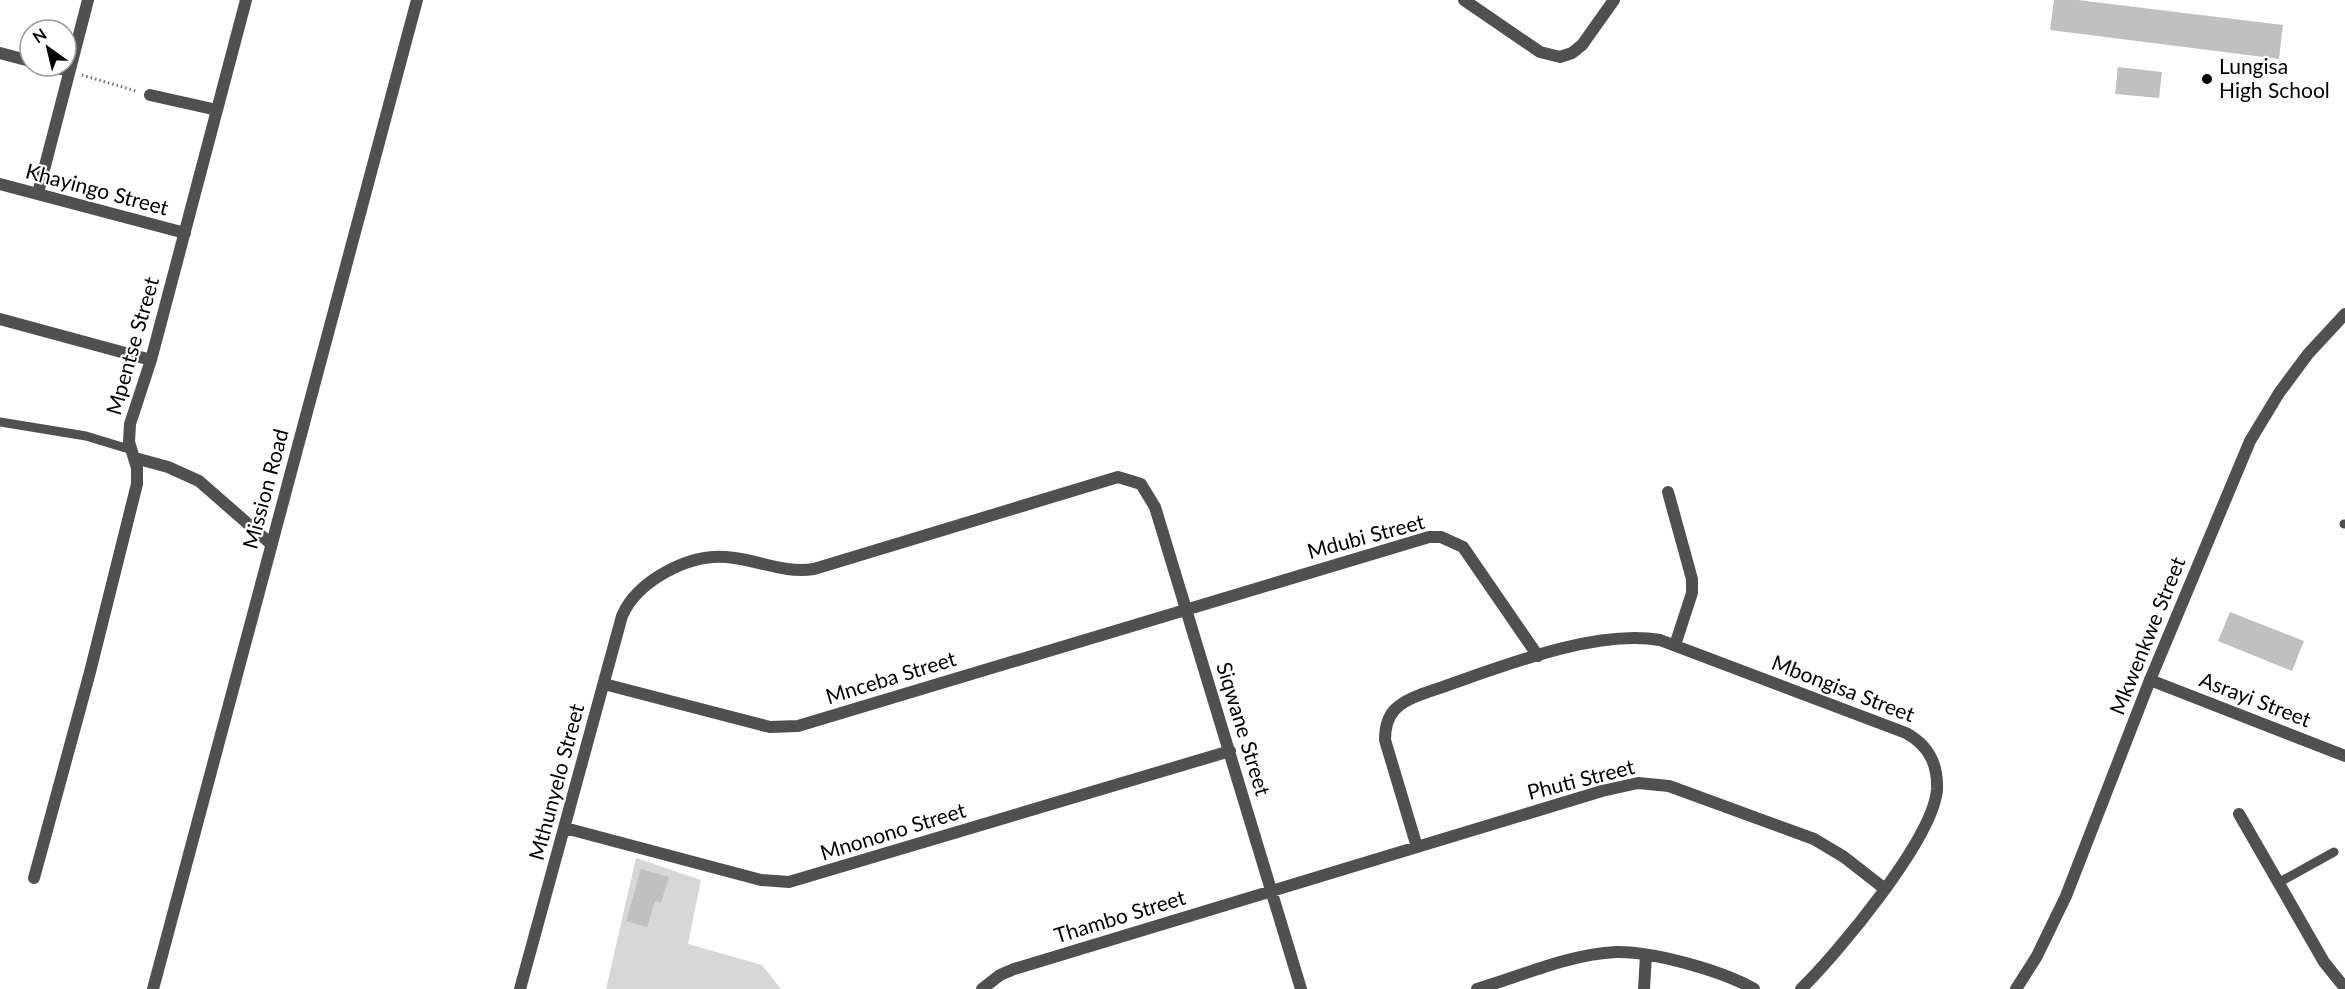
<svg xmlns="http://www.w3.org/2000/svg" width="2345" height="989" font-family="Lato,sans-serif">
<style>
.green{fill:#d7d7d7}
.building{fill:#c0c0c0}
.lines{fill:none;stroke-linecap:round;stroke-linejoin:round}
.path{stroke:#727272;stroke-width:3;stroke-dasharray:1.5 3;stroke-linecap:butt}
.service{stroke:#505050;stroke-width:9}
.minor{stroke:#505050;stroke-width:12}
.tertiary{stroke:#505050;stroke-width:12}
.poi-dot{fill:#000;stroke:#fff;stroke-width:2}
.labels{text-anchor:middle;stroke-width:4.5;stroke-linejoin:round;paint-order:stroke}
.poi-label{font-size:21px;fill:#000;stroke:#fff;text-anchor:start}
.street-label{font-size:21px;fill:#000;stroke:#fff}
</style>
<rect width="100%" height="100%" fill="#fff"/>
<path class="green" d="M 636,858 L 701,880 L 688,944 L 762,965 L 781,989 L 606,989 Z"/>
<path class="building" d="M 2054,0 L 2078,0 L 2283,25 L 2279,59 L 2050,30 Z
M 2118,67 L 2162,72 L 2159,98 L 2115,94 Z
M 2230,612 L 2304,641 L 2292,671 L 2218,641 Z
M 641,869 L 669,877 L 661,903 L 655,901 L 647,927 L 626,921 Z"/>
<g class="lines">
<path class="path" d="M 82,75 L 136,91"/>
<path class="service" d="M 0,422 L 86,436 L 132,450
M 2344,524 L 2345,524
M 2278,883 L 2334,852"/>
<path class="minor" d="M 1464,0 L 1540,52 L 1560,57 L 1572,53 L 1582,45 L 1614,0
M 0,53 L 30,61
M 49,66 L 69,71
M 150,95 L 217,110
M 0,184 L 185,233
M 38,193 L 88,0
M 0,319 L 151,360
M 135,458 L 168,467 L 199,481 L 271,544
M 1668,492 L 1692,579 L 1692,593 L 1675,645
M 2150,680 L 2345,756
M 604,684 L 770,727 L 798,726 L 1429,537 L 1441,537 L 1463,547 L 1538,656
M 2239,814 L 2324,962 L 2345,988
M 565,828 L 761,880 L 789,882 L 1230,751
M 1417,847 L 1385,740 C 1385,712 1398,703 1422,694 C 1489,672 1590,628 1660,640 L 1906,733 C 1928,745 1938,763 1937,789 C 1934,838 1837,954 1801,989
M 34,878 L 90,672 L 137,484 L 137,468 L 129,442 L 130,424 L 151,360 L 246,0
M 520,989 L 622,616 C 637,581 688,554 726,557 C 757,559 783,574 814,569 L 1118,477 L 1141,484 L 1155,507 L 1301,989
M 982,989 L 1000,975 L 1014,969 L 1602,791 L 1638,783 L 1669,786 L 1814,839 L 1844,857 L 1885,889
M 1477,989 C 1521,976 1570,954 1616,952 C 1652,951 1723,971 1754,989
M 1644,989 L 1646,955"/>
<path class="tertiary" d="M 153,989 L 417,0
M 2016,989 L 2037,956 L 2066,896 L 2150,680 L 2250,441 L 2279,393 L 2308,354 L 2345,314"/>
</g>
<circle class="poi-dot" cx="2207" cy="79" r="6"/>
<g class="labels">
<g class="poi-label">
<text x="2219" y="74">Lungisa<tspan x="2219" dy="24">High School</tspan></text>
</g>
<g class="street-label">
<text transform="translate(97 190) rotate(15)" y="7">Khayingo Street</text>
<text transform="translate(133 346) rotate(-74)" y="7">Mpentse Street</text>
<text transform="translate(266 489) rotate(-75)" y="7">Mission Road</text>
<text transform="translate(1366 537) rotate(-15)" y="7">Mdubi Street</text>
<text transform="translate(2148 636) rotate(-68)" y="7">Mkwenkwe Street</text>
<text transform="translate(891 678) rotate(-17)" y="7">Mnceba Street</text>
<text transform="translate(1843 689) rotate(21)" y="7">Mbongisa Street</text>
<text transform="translate(2255 700) rotate(21)" y="7">Asrayi Street</text>
<text transform="translate(1243 729) rotate(73)" y="7">Siqwane Street</text>
<text transform="translate(1581 780) rotate(-14)" y="7">Phuti Street</text>
<text transform="translate(557 782) rotate(-75)" y="7">Mthunyelo Street</text>
<text transform="translate(893 832) rotate(-17)" y="7">Mnonono Street</text>
<text transform="translate(1120 917) rotate(-17)" y="7">Thambo Street</text>
</g>
</g>
<g transform="translate(48 48) rotate(326)"><circle r="28" fill="#ffffff" stroke="#999999" stroke-width="1.5"/>
<path d="M0-4.5L10 22L0 15L-10 22Z" fill="#000000"/>
<text y="-9" font-size="16" font-weight="bold" text-anchor="middle" fill="#000000">N</text>
</g>
</svg>
